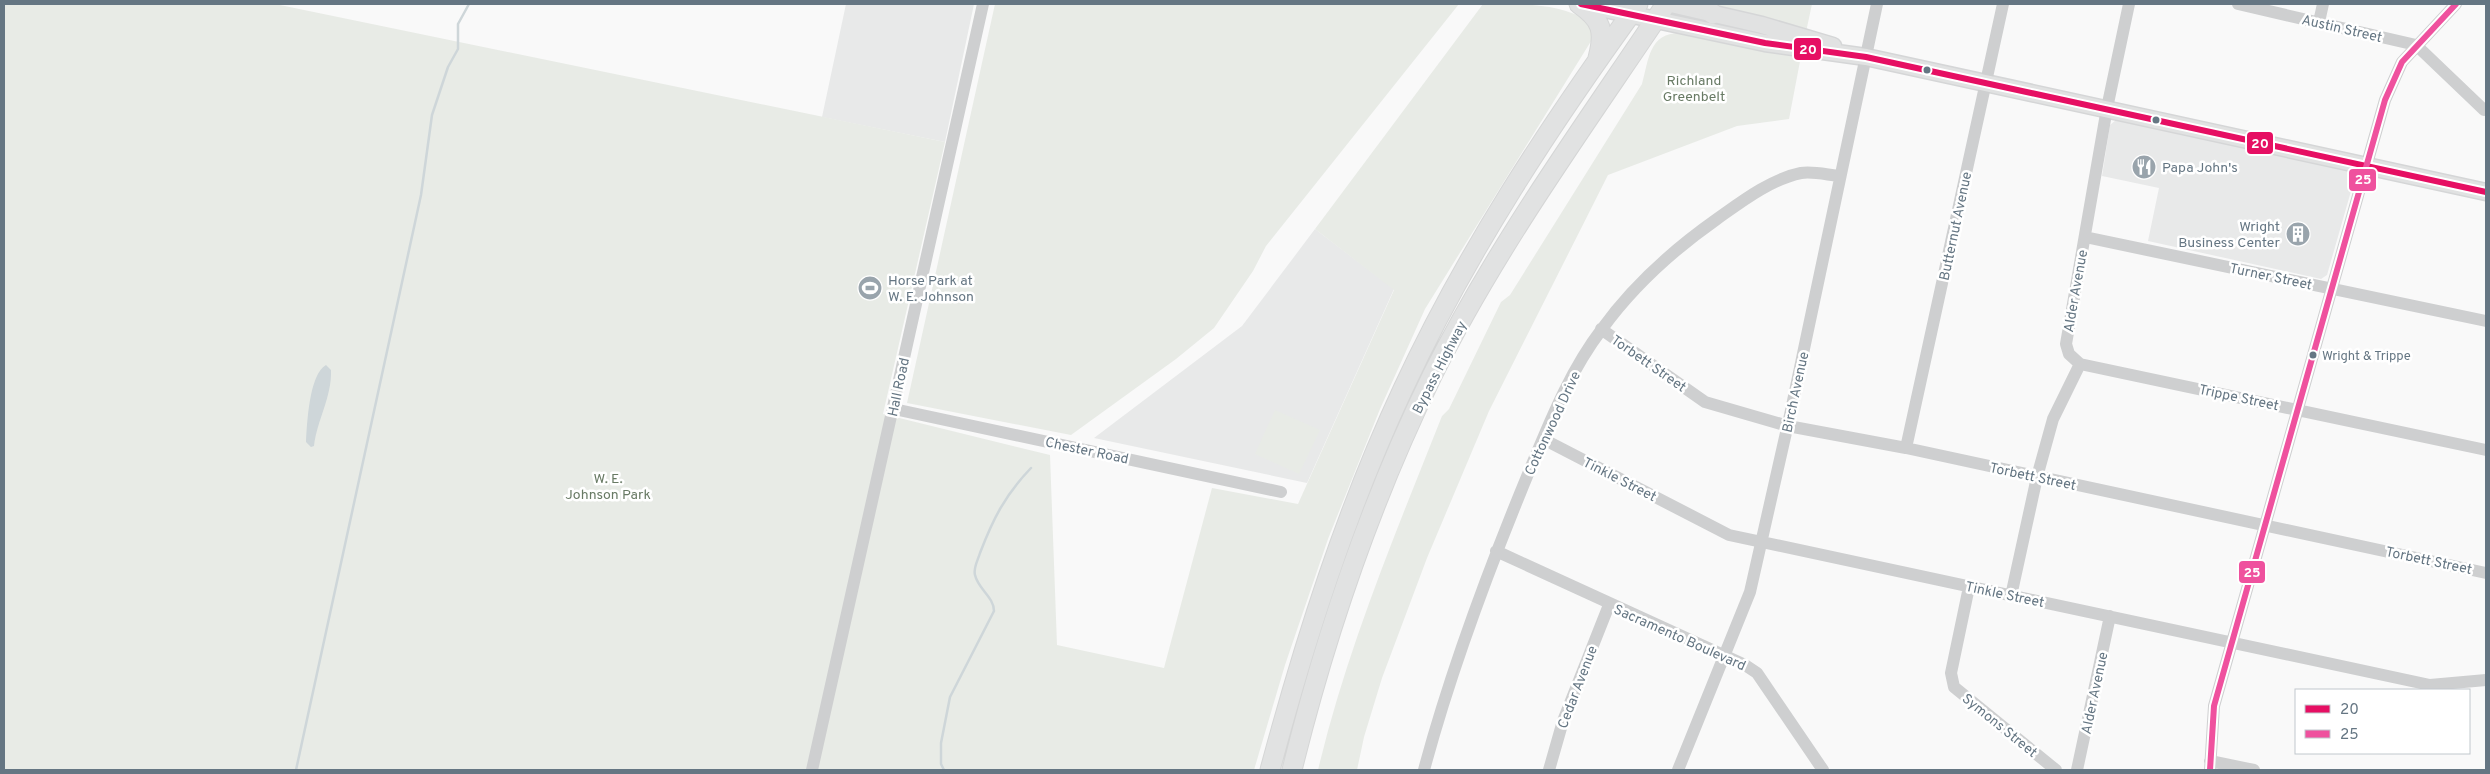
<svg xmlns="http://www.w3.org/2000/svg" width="2490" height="774" font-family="Overpass,sans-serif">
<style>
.built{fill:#e8e9e9}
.green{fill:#e8ebe6}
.water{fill:#ced6d9}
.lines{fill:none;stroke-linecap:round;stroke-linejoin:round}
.stream{stroke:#ced6d9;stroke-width:2.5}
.major-casing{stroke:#d5d6d7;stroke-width:19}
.highway-casing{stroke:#d5d6d6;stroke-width:21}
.minor{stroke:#cecfd0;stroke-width:12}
.major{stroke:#e1e2e2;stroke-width:16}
.highway{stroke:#e1e2e2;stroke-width:19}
.bus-1-casing{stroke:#fff;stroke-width:10}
.bus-2-casing{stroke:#fff;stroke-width:10}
.bus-1{stroke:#e60f63;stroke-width:6}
.bus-2{stroke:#ef519e;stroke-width:6}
.bus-dot{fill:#657683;stroke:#fff;stroke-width:2}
.labels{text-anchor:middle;stroke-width:5;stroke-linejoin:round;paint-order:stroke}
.bus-label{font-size:13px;fill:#657683;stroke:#fff;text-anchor:start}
.street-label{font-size:14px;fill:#657683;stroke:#fff}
.park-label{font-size:14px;fill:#687a64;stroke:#fff}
.poi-label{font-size:14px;fill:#657683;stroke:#fff;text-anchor:start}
.line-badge{stroke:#fff;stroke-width:2}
.badge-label{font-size:14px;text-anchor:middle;font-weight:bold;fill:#fff}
</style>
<rect width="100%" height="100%" fill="#f9f9f9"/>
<path class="built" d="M 846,4 L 974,4 L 945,142 L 822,117 Z
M 2116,120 L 2348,171 L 2353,177 L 2353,184 L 2327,275 L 2321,279 L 2148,241 L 2159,188 L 2102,176 L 2110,125 Z
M 1315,229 L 1394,289 L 1307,483 L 1094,438 L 1242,326 Z"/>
<path class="green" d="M 4,4 L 275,4 L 945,142 L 883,414 L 1050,455 L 1057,645 L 1164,668 L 1212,488 L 1298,504 L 1394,290 L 1315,229 L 1483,4 C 1518,4 1558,2 1589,21 L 1593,38 L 1425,309 L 1380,409 L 1328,539 L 1285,665 L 1254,770 L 4,770 Z
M 995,4 L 1459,4 L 1266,246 L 1253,271 L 1214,328 L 1176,359 L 1071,435 L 907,403 Z
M 1711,4 L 1812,4 L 1806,32 Z
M 1680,33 L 1718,42 L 1799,52 L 1801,56 L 1789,119 L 1737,126 L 1608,175 L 1489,411 L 1427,558 L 1382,678 L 1364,737 L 1357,770 L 1318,770 C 1347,648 1396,532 1442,416 L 1449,409 L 1501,302 L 1510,295 L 1642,84 C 1649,59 1649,33 1680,33 Z
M 1275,410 L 1320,430 L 1299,474 L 1255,454 Z"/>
<path class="water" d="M 326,365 L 331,370 C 332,397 317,420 314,446 L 311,447 L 306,442 C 307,425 309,374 326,365 Z"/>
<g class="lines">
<path class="stream" d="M 296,770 L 421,195 L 432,115 L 448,67 L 458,49 L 458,24 L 469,4
M 944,770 L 941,764 L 941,743 L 950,697 L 994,611 C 994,597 978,589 975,575 C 973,568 978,560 980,553 C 993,519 1005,495 1031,468"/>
<defs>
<path id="major" d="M 1581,4 L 1765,43 L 1866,57 L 2486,192
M 1671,4 L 1762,25 L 1833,46"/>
<path id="highway" d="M 1579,4 C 1602,20 1605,31 1598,58
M 1701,4 L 1713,14
M 1270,770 C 1305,640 1346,511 1403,389 C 1466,253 1550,125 1638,4
M 1292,770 C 1325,636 1371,501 1432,376 C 1497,245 1585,125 1666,4"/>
</defs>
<use href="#major" class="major-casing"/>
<use href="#highway" class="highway-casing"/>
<path class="minor" d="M 2238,4 L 2416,45 L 2484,110
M 2319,22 L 2323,4
M 2085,237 L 2486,321
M 1601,329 L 1705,402 L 1788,426 L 1906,448 L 2486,573
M 2080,364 L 2486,450
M 894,409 L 1281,492
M 1543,439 L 1729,535 L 2430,685 L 2486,680
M 1906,448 L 2003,4
M 1496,551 L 1745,665 L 1757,673 L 1823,770
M 1969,587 L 1951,673 L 1954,687 L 2056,770
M 2011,596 L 2037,477 L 2053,419 L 2080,364 L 2069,354 L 2066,344 L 2107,108 L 2129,4
M 2210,761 L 2254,770
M 812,770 L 983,4
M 1424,770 C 1451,669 1488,571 1528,474 C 1549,424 1569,372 1602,329 C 1633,286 1673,250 1717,219 C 1741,202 1771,179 1801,173 C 1813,171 1828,175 1840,176
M 1549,770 L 1563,721 L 1609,605
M 1678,770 L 1750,592 L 1790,415 L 1877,4
M 2077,770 L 2110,616
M 2210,770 L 2214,706 L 2385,100 L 2402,62 L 2456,4"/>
<use href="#major" class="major"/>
<use href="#highway" class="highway"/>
<defs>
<path id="bus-1" d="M 1581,4 L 1765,43 L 1866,57 L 2486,192"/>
<path id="bus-2" d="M 2210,770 L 2214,706 L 2385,100 L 2402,62 L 2456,4"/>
</defs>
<use href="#bus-1" class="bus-1-casing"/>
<use href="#bus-2" class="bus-2-casing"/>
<use href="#bus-1" class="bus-1"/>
<use href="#bus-2" class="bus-2"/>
</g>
<defs>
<symbol id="restaurant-disc" viewBox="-11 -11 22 22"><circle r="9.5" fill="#99a4ac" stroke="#fff"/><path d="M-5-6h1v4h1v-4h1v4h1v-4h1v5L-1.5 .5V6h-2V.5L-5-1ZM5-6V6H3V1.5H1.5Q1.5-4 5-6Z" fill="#fff"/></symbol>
<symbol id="building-disc" viewBox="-11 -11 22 22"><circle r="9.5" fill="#99a4ac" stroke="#fff"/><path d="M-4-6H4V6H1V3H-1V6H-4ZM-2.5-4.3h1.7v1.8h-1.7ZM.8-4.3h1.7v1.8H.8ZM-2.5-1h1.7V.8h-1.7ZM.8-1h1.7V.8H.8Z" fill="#fff"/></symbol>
<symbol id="stadium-disc" viewBox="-11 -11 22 22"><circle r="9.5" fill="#99a4ac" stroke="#fff"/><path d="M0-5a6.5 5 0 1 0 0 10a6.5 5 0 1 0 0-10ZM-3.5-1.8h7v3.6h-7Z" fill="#fff"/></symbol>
</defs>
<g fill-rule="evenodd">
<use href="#restaurant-disc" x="2130" y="153" width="28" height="28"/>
<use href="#building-disc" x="2284" y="220" width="28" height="28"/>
<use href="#stadium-disc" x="856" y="274" width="28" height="28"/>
</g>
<g class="bus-dot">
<circle cx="1927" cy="70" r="4.5"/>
<circle cx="2156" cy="120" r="4.5"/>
<circle cx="2313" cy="355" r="4.5"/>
</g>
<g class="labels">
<g class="bus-label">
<text x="2322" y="360">Wright &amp; Trippe</text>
</g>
<g class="street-label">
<text transform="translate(2342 28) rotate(13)" y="5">Austin Street</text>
<text transform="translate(1955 226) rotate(-78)" y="5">Butternut Avenue</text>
<text transform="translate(2271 276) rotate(12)" y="5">Turner Street</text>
<text transform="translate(2075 291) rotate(-80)" y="5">Alder Avenue</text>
<text transform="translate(1649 363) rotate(35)" y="5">Torbett Street</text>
<text transform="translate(1439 367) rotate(-63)" y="5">Bypass Highway</text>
<text transform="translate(898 387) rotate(-78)" y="5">Hall Road</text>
<text transform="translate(1795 392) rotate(-78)" y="5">Birch Avenue</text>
<text transform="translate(2239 397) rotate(12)" y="5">Trippe Street</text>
<text transform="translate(1552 423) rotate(-65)" y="5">Cottonwood Drive</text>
<text transform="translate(1087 450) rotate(12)" y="5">Chester Road</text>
<text transform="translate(2033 476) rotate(12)" y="5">Torbett Street</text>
<text transform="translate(1620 479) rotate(27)" y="5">Tinkle Street</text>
<text transform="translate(2429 560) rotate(12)" y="5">Torbett Street</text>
<text transform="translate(2005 594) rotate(12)" y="5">Tinkle Street</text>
<text transform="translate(1680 637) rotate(24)" y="5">Sacramento Boulevard</text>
<text transform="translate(1577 687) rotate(-69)" y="5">Cedar Avenue</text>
<text transform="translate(2094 693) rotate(-78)" y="5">Alder Avenue</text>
<text transform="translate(2000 725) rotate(39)" y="5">Symons Street</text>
</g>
<g class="park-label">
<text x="1694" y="85">Richland<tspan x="1694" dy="16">Greenbelt</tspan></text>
<text x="608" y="483">W. E.<tspan x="608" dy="16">Johnson Park</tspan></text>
</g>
<g class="poi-label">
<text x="2162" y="172">Papa John's</text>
<text x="2280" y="231" text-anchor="end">Wright<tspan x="2280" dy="16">Business Center</tspan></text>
<text x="888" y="285">Horse Park at<tspan x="888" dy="16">W. E. Johnson</tspan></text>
</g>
</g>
<g class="line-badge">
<rect x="1793" y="37" width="29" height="24" rx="5" fill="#e60f63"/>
<rect x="2246" y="131" width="28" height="24" rx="5" fill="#e60f63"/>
<rect x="2348" y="168" width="29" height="24" rx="5" fill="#ef519e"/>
<rect x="2238" y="560" width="28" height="24" rx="5" fill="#ef519e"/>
</g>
<g class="badge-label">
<text x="1808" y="54">20</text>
<text x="2260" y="148">20</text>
<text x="2363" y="184">25</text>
<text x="2252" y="577">25</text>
</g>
<rect width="2490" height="774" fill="none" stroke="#657683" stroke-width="10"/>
<rect x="2295" y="689" width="175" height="65" fill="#ffffff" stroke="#c1c8cd"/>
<rect x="2305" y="705" width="25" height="8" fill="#e60f63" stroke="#c1c8cd"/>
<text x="2340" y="714" font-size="15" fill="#657683">20</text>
<rect x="2305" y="730" width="25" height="8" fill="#ef519e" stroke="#c1c8cd"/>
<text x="2340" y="739" font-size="15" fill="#657683">25</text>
</svg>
